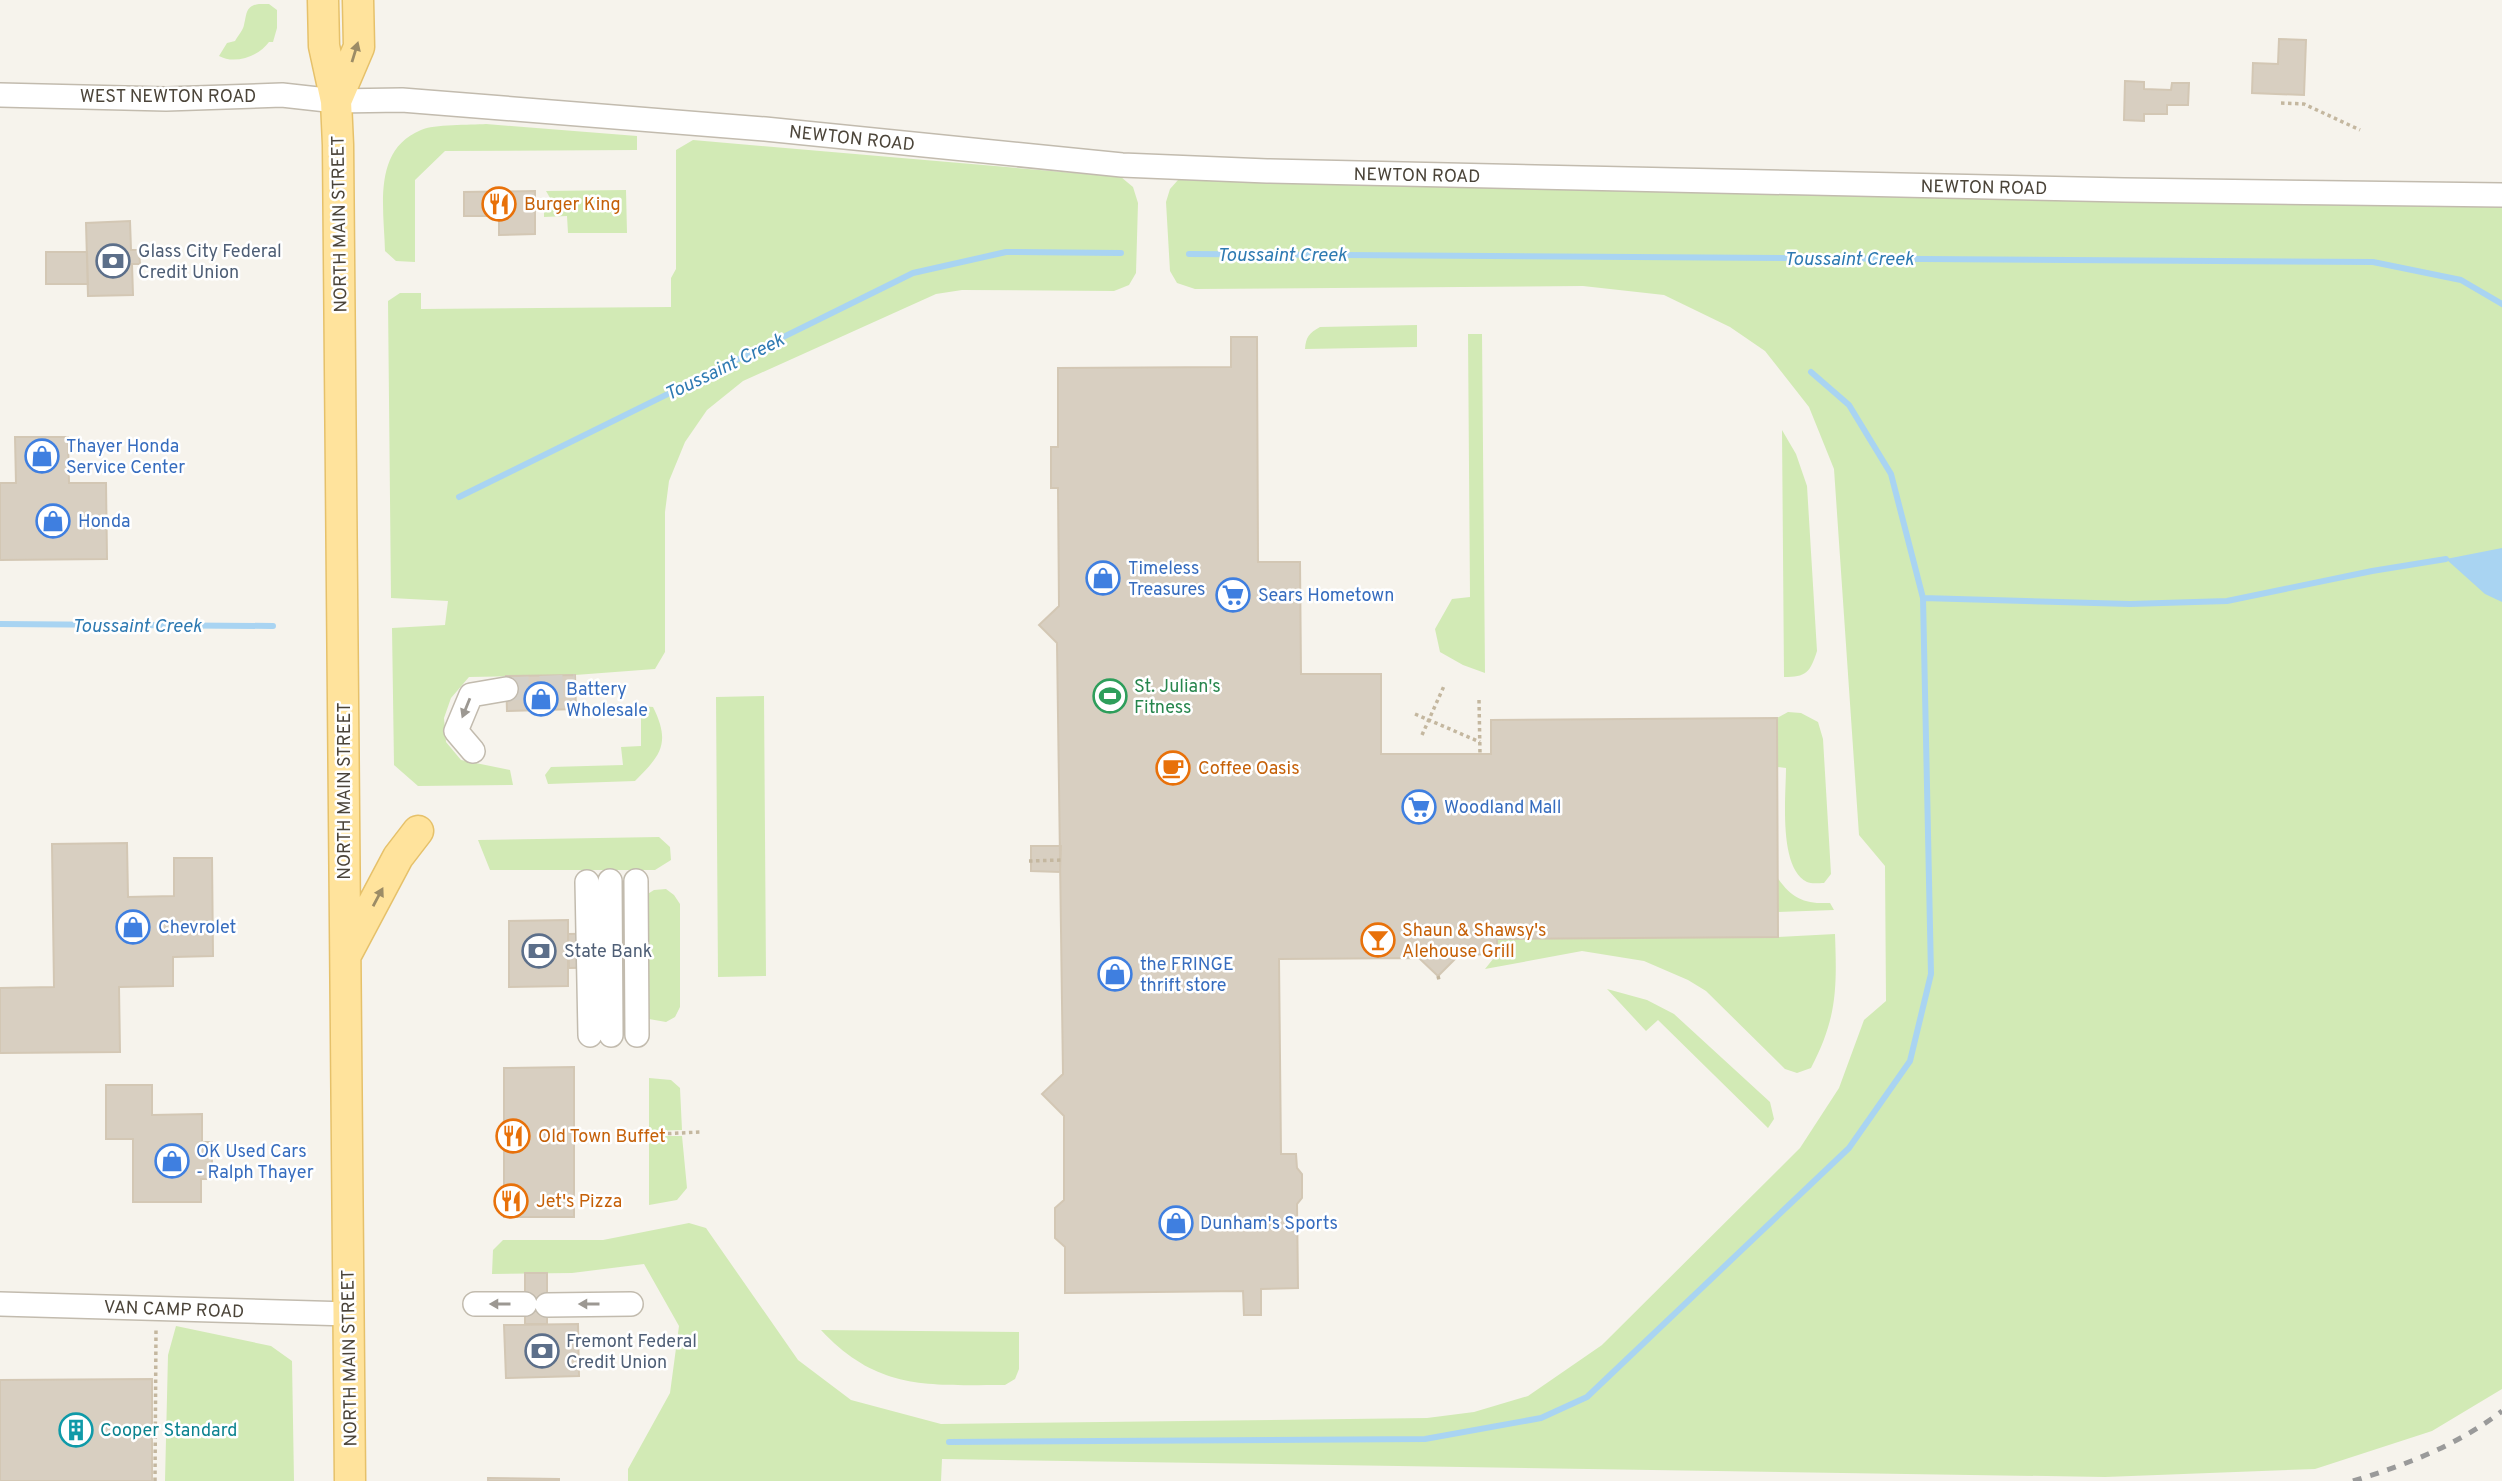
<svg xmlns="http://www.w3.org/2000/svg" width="2502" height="1481" font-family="Overpass,sans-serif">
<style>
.green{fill:#d2eab5}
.water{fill:#a9d4f2}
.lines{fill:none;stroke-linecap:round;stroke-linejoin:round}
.stream{stroke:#a9d4f2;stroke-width:6}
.building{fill:#d8cfc1;stroke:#d3c7b4;stroke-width:2}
.minor-tunnel{stroke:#d4d0c8;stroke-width:23;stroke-dasharray:23 11;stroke-linecap:butt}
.minor-casing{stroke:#c2bbae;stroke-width:26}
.major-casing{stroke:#e6c16a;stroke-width:33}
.path{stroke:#c4b79f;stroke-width:3.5;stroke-dasharray:3.5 3.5;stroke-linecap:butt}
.minor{stroke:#fff;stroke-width:23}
.major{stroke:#ffe39c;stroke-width:30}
.rail{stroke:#9a9a9a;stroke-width:5;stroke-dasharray:9 9;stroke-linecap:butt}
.oneway{fill:#9c8c66}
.oneway2{fill:#9c9892}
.labels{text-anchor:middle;stroke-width:5;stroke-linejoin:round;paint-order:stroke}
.street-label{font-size:18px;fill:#4b4439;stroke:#fff}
.food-label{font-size:18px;fill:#c56008;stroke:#fff;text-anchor:start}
.service-label{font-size:18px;fill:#4e5e75;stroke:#fff;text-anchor:start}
.shop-label{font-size:18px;fill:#366cbe;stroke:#fff;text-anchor:start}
.leisure-label{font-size:18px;fill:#27864d;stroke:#fff;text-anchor:start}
.culture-label{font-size:18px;fill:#0d838f;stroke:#fff;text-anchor:start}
.water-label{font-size:19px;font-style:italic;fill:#2e7ab2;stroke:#fff}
</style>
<rect width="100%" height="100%" fill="#f6f3ec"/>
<path class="green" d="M 259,4 L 269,4 L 277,10 L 277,28 L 273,42 L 269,42 C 259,56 235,65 219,56 L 227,43 L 235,41 C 238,36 243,30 244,25 C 247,14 245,6 259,4 Z
M 486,124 L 637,136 L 637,150 L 445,151 L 415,180 L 415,262 L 396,261 L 385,251 C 384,208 372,150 421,130 C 434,124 470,125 486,124 Z
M 693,140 L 1121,177 L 1133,187 L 1138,203 L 1136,273 L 1129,285 L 1114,291 L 962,290 L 936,294 L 743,381 L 707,410 L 685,442 L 669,481 L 665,512 L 665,652 L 655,669 L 575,675 L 469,677 L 451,698 L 444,718 L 446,742 L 461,760 L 510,770 L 513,785 L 418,786 L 394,765 L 392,628 L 445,625 L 448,601 L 391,598 L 388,301 L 400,293 L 421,293 L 421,309 L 671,307 L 671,278 L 676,269 L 676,150 Z
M 1178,180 L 2502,202 L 2502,1389 L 2432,1431 L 2315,1469 L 2105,1477 L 942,1459 L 941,1481 L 628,1481 L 628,1469 L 670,1393 L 679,1326 L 644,1264 L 572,1273 L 492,1274 L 493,1250 L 503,1240 L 603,1240 L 689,1223 L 706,1228 L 798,1360 L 851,1400 L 941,1424 L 1427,1418 L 1474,1412 L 1528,1396 L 1602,1345 L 1800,1148 L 1839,1088 L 1864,1020 L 1886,1001 L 1885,866 L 1859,835 L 1834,469 L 1809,407 L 1765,351 L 1730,327 L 1664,295 L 1583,286 L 1195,289 L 1177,283 L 1170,271 L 1166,202 L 1170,189 Z
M 626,190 L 627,233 L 568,233 L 567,216 L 544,217 L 544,207 L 553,203 L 546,191 Z
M 1417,325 L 1417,347 L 1305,349 C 1306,337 1309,333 1320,327 Z
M 1468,334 L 1482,334 L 1485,673 L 1463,665 L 1440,652 L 1435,629 L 1452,599 L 1470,597 Z
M 1782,430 L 1796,454 L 1807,486 L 1817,651 C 1810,673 1806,677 1784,677 Z
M 764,696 L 766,976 L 718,977 L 716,697 Z
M 629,705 L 653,707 C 671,743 661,755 635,781 L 548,784 L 545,775 L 551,767 L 623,765 L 621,747 L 641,746 L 641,714 L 628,714 L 623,707 Z
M 1788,712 L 1801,713 L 1818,722 L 1823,739 L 1831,874 L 1824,883 C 1819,883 1811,884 1807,882 C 1778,868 1786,795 1786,768 L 1777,767 L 1777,718 Z
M 659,837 L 670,847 L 671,860 L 655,870 L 490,870 L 478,840 Z
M 1777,877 C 1792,899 1805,904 1830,903 L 1834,910 L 1778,912 Z
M 666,889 L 674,895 L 680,904 L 680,1007 L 675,1017 L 666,1022 L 649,1019 L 642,1010 L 646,895 L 654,890 Z
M 1835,934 C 1837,989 1837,1018 1811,1068 L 1797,1073 L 1785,1069 L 1706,991 L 1688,980 L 1644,961 L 1582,951 L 1485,969 L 1497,954 L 1497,939 L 1778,937 Z
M 1607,989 L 1647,1000 L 1674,1014 L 1770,1102 L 1774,1119 L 1768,1128 L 1658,1020 L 1646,1031 Z
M 649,1078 L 671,1080 L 680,1088 L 682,1130 L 649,1131 Z
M 649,1136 L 682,1136 L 687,1188 L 677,1200 L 649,1205 Z
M 176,1326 L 271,1346 L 292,1361 L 294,1481 L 165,1481 L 168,1355 Z
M 821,1330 L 1019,1332 L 1019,1369 L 1015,1379 L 1005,1385 C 928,1385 878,1391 821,1330 Z"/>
<path class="water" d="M 2502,548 L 2502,602 L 2485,594 L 2446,559 Z"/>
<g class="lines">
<path class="stream" d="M 1189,254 L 2373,262 L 2461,280 L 2502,304
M 459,497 L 913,273 L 1006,252 L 1121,253
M 1923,598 L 2130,604 L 2227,601 L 2372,571 L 2446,559
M 0,624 L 273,626
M 949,1442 L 1425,1439 L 1541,1418 L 1587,1397 L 1849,1148 L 1910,1061 L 1931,974 L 1923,598 L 1891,474 L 1849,405 L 1811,372"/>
</g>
<path class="building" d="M 2279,39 L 2306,40 L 2304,95 L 2252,93 L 2253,63 L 2278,64 Z
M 2125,81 L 2144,82 L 2144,89 L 2171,90 L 2172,83 L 2189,83 L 2188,105 L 2167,105 L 2167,114 L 2144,114 L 2144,121 L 2124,120 Z
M 535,191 L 535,234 L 499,235 L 499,216 L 464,216 L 464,192 Z
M 130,221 L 131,250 L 139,250 L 140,264 L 132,264 L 133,295 L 88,296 L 86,223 Z
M 46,252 L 87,252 L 88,284 L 46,284 Z
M 1231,337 L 1257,337 L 1258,562 L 1300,562 L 1301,674 L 1381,674 L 1381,754 L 1491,754 L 1491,720 L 1777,718 L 1778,937 L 1497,939 L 1497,954 L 1459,955 L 1438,976 L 1419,958 L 1279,959 L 1281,1154 L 1296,1154 L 1297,1168 L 1302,1174 L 1302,1198 L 1297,1204 L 1298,1288 L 1261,1289 L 1261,1315 L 1244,1315 L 1243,1291 L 1065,1293 L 1065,1247 L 1055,1238 L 1055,1208 L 1064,1200 L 1064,1116 L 1042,1094 L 1063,1074 L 1057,643 L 1039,625 L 1059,606 L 1058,488 L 1051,488 L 1051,447 L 1058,447 L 1058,368 L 1231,367 Z
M 15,437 L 68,437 L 69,483 L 106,483 L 107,559 L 0,560 L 0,483 L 16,483 Z
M 575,675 L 576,709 L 507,711 L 506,676 Z
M 127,843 L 128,897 L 174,896 L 174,858 L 212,858 L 213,956 L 173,957 L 173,986 L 119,987 L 120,1052 L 0,1053 L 0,988 L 54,987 L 52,844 Z
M 1031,846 L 1061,846 L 1060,872 L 1031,871 Z
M 568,920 L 568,986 L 509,987 L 509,921 Z
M 636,933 L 636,967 L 569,968 L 568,934 Z
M 574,1067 L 574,1217 L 504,1217 L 504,1068 Z
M 106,1085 L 152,1085 L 152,1115 L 202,1114 L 202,1142 L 212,1142 L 212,1179 L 201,1179 L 201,1202 L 133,1202 L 133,1139 L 106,1139 Z
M 525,1273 L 547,1273 L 547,1324 L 525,1324 Z
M 578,1324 L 579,1376 L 506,1378 L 504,1325 Z
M 152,1379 L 152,1481 L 0,1481 L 0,1380 Z
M 488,1478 L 559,1479 L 559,1481 L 488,1481 Z"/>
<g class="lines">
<path class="minor-tunnel" d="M 506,689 L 575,686"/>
<defs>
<path id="minor" d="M 0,95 L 166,99 L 282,95 L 336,101 L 402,100 L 765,129 L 1122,165 L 1267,171 L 2124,190 L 2502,195
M 473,751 L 456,731 L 471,695 L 506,689
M 610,881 L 611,1035
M 636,881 L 637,1035
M 587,882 L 590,1035
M 0,1304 L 349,1314
M 475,1304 L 525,1304
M 547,1305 L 631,1304"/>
<path id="major" d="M 323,0 L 324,46 L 336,101 L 338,145 L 350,1481
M 336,101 L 359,47 L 358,0
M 347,953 L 398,857 L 418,831"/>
</defs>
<use href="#minor" class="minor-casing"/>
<use href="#major" class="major-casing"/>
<path class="path" d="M 2281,103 L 2304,104 L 2360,130
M 1479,700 L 1480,754
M 1415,714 L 1480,742
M 1422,735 L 1444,686
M 1029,861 L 1062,860
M 1438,976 L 1439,980
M 619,1136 L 700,1132
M 155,1481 L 156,1329"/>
<use href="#minor" class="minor"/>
<use href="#major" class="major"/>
<path class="rail" d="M 2353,1481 C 2406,1465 2458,1445 2502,1411"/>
</g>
<defs><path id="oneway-solid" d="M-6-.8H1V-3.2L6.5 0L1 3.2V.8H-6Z" transform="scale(1.75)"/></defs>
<g class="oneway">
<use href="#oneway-solid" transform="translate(355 52) rotate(-73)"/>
<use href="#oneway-solid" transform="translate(378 897) rotate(-62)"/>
</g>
<g class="oneway2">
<use href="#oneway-solid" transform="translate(466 708) rotate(112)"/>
<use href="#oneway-solid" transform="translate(500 1304) rotate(-180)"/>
<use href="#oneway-solid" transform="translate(589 1304) rotate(180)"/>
</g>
<defs>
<symbol id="restaurant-ring" viewBox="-11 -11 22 22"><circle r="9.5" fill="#fff" stroke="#e8710a" stroke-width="1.5"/><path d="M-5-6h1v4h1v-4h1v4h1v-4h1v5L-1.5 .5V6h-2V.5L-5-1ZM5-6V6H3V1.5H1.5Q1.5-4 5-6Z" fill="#e8710a"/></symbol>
<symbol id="bank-ring" viewBox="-11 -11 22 22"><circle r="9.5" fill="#fff" stroke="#5c6f8a" stroke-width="1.5"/><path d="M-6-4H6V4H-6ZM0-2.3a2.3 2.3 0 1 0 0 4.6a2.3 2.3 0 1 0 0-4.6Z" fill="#5c6f8a"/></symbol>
<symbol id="shop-ring" viewBox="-11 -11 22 22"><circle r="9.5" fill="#fff" stroke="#3f7fe0" stroke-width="1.5"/><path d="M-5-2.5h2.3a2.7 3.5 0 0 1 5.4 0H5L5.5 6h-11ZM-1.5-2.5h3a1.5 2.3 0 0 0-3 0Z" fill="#3f7fe0"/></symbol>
<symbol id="supermarket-ring" viewBox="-11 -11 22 22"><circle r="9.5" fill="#fff" stroke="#3f7fe0" stroke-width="1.5"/><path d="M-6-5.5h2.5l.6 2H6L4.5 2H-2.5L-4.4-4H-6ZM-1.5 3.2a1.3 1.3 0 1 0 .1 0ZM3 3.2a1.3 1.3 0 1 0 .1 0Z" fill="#3f7fe0"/></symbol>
<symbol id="stadium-ring" viewBox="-11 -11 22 22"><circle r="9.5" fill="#fff" stroke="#2e9e5b" stroke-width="1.5"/><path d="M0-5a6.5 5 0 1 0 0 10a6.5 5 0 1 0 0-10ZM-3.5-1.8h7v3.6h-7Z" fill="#2e9e5b"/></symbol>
<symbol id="cafe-ring" viewBox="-11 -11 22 22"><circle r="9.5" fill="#fff" stroke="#e8710a" stroke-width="1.5"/><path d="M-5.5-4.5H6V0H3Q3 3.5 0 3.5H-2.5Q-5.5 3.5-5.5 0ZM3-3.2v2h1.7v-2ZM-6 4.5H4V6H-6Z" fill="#e8710a"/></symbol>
<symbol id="bar-ring" viewBox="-11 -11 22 22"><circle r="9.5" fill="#fff" stroke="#e8710a" stroke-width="1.5"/><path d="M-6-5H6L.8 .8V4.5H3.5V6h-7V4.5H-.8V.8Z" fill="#e8710a"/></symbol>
<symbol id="building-ring" viewBox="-11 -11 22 22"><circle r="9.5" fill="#fff" stroke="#0f9aa8" stroke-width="1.5"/><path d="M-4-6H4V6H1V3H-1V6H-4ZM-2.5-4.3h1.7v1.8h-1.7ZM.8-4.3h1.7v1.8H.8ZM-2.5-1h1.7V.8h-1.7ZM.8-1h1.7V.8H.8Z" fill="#0f9aa8"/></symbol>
</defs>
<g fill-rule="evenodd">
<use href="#restaurant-ring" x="480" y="185" width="38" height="38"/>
<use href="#bank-ring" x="94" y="242" width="38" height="38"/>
<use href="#shop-ring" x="23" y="437" width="38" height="38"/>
<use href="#shop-ring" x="34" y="502" width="38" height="38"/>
<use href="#shop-ring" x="1084" y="559" width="38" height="38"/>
<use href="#supermarket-ring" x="1214" y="576" width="38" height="38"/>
<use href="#stadium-ring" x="1091" y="677" width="38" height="38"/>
<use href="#shop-ring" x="522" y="680" width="38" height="38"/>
<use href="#cafe-ring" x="1154" y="749" width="38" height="38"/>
<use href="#supermarket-ring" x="1400" y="788" width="38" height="38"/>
<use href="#shop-ring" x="114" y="908" width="38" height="38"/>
<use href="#bar-ring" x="1359" y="921" width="38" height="38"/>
<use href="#bank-ring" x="520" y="932" width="38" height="38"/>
<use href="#shop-ring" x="1096" y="955" width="38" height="38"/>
<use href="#restaurant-ring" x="494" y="1117" width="38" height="38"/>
<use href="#shop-ring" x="153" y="1142" width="38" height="38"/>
<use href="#restaurant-ring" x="492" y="1182" width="38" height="38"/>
<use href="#shop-ring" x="1157" y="1204" width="38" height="38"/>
<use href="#bank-ring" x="523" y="1332" width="38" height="38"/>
<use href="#building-ring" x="57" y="1411" width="38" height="38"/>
</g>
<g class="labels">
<g class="street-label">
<text x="168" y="102">WEST NEWTON ROAD</text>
<text transform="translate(852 138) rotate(6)" y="6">NEWTON ROAD</text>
<text transform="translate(1417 175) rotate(1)" y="6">NEWTON ROAD</text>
<text transform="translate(1984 187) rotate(1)" y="6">NEWTON ROAD</text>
<text transform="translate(339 224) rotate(-91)" y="6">NORTH MAIN STREET</text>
<text transform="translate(344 791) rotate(-90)" y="6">NORTH MAIN STREET</text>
<text transform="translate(174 1309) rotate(2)" y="6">VAN CAMP ROAD</text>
<text transform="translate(349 1358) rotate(-91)" y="6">NORTH MAIN STREET</text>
</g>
<g class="food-label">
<text x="524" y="210">Burger King</text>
<text x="1198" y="774">Coffee Oasis</text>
<text x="1402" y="936">Shaun &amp; Shawsy's<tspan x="1402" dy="21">Alehouse Grill</tspan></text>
<text x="538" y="1142">Old Town Buffet</text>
<text x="536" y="1207">Jet's Pizza</text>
</g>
<g class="service-label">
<text x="138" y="257">Glass City Federal<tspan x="138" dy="21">Credit Union</tspan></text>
<text x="564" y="957">State Bank</text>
<text x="566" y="1347">Fremont Federal<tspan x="566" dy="21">Credit Union</tspan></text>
</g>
<g class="shop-label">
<text x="66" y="452">Thayer Honda<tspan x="66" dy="21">Service Center</tspan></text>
<text x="78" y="527">Honda</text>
<text x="1128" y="574">Timeless<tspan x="1128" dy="21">Treasures</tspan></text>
<text x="1258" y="601">Sears Hometown</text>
<text x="566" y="695">Battery<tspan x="566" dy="21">Wholesale</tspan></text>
<text x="1444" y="813">Woodland Mall</text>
<text x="158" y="933">Chevrolet</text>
<text x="1140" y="970">the FRINGE<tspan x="1140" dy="21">thrift store</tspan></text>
<text x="196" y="1157">OK Used Cars<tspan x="196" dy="21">- Ralph Thayer</tspan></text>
<text x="1200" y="1229">Dunham's Sports</text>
</g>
<g class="leisure-label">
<text x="1134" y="692">St. Julian's<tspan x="1134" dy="21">Fitness</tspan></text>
</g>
<g class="culture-label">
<text x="100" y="1436">Cooper Standard</text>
</g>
<g class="water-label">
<text x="1282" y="261">Toussaint Creek</text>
<text x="1849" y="265">Toussaint Creek</text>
<text transform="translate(724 366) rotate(-26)" y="7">Toussaint Creek</text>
<text x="137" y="632">Toussaint Creek</text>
</g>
</g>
</svg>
